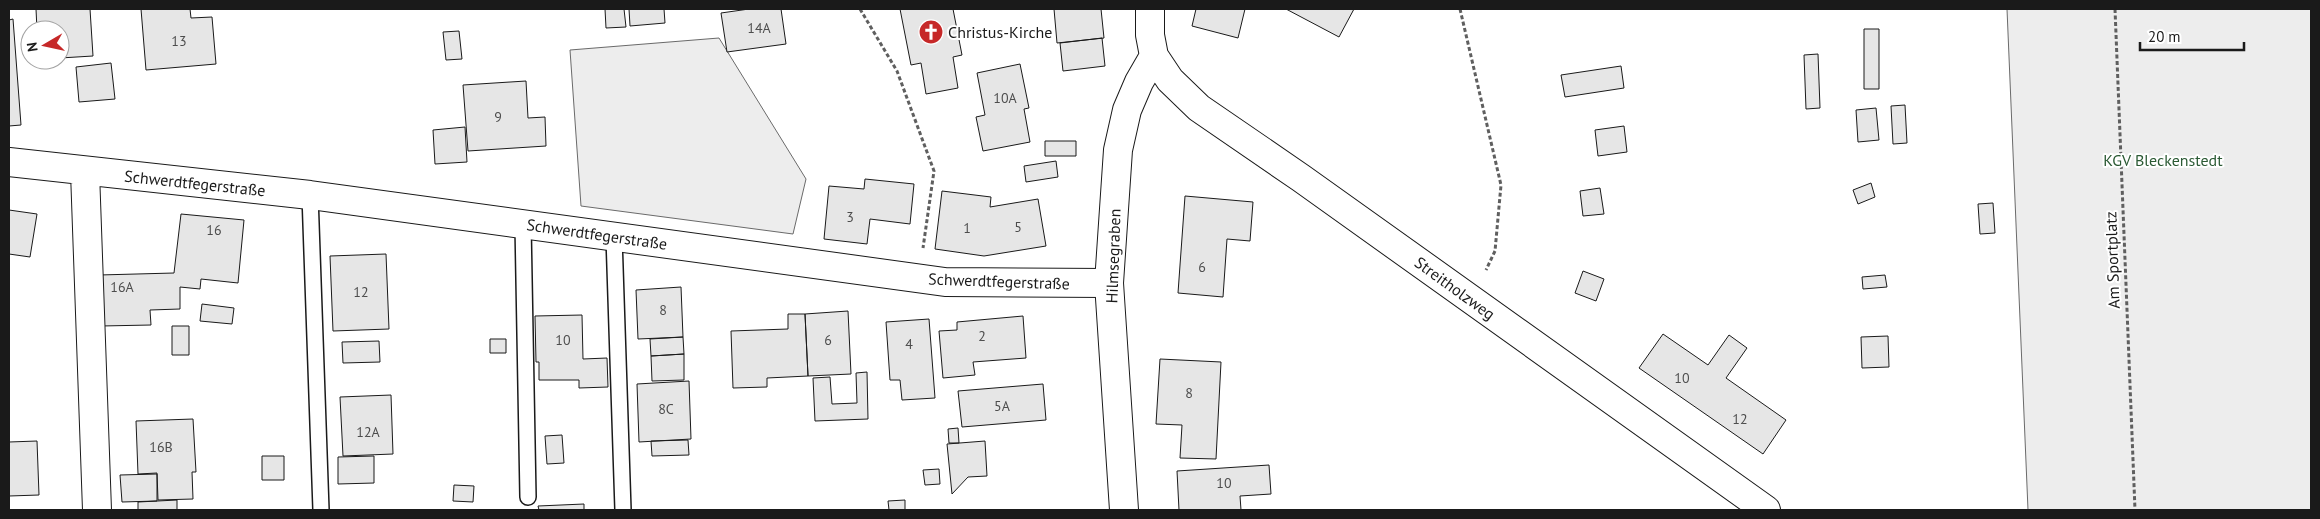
<svg xmlns="http://www.w3.org/2000/svg" width="2320" height="519" font-family="'PT Sans',sans-serif">
<style>
.built{fill:#ededed;stroke:#6a6a6a}
.building{fill:#e6e6e6;stroke:#1a1a1a}
.lines{fill:none;stroke-linecap:round;stroke-linejoin:round}
.service-casing{stroke:#1a1a1a;stroke-width:18}
.minor-casing{stroke:#1a1a1a;stroke-width:30}
.tertiary-casing{stroke:#1a1a1a;stroke-width:30}
.path{stroke:#5f5f5f;stroke-width:3;stroke-dasharray:4 2.5;stroke-linecap:butt}
.service{stroke:#fff;stroke-width:15}
.minor{stroke:#fff;stroke-width:28}
.tertiary{stroke:#fff;stroke-width:28}
.labels{text-anchor:middle;stroke-width:4;stroke-linejoin:round;paint-order:stroke}
.number-label{font-size:14px;fill:#4d4d4d}
.poi-label{font-size:16px;fill:#1a1a1a;stroke:#fff;text-anchor:start}
.park-label{font-size:16px;fill:#2b5a34;stroke:#fff}
.street-label{font-size:16px;fill:#1a1a1a;stroke:#fff}
</style>
<rect width="100%" height="100%" fill="#fff"/>
<path class="built" d="M 2007,9 L 2311,9 L 2311,510 L 2028,510 Z
M 719,38 L 806,179 L 793,234 L 581,206 L 570,50 Z"/>
<path class="building" d="M 36,9 L 90,9 L 93,56 L 60,58 L 60,30 L 37,30 Z
M 141,9 L 190,9 L 191,18 L 212,17 L 216,64 L 146,70 Z
M 605,9 L 624,9 L 626,27 L 606,28 Z
M 629,9 L 664,9 L 665,23 L 630,26 Z
M 749,9 L 781,9 L 786,44 L 727,52 L 721,13 Z
M 900,9 L 953,9 L 962,55 L 953,57 L 958,88 L 926,94 L 921,63 L 911,65 Z
M 1054,9 L 1101,9 L 1104,38 L 1057,43 Z
M 1196,9 L 1245,9 L 1238,38 L 1192,26 Z
M 1286,9 L 1354,9 L 1339,37 Z
M 13,19 L 21,125 L 9,126 L 9,20 Z
M 1864,29 L 1879,29 L 1879,89 L 1864,89 Z
M 459,31 L 462,59 L 446,60 L 443,32 Z
M 1102,38 L 1105,66 L 1063,71 L 1060,43 Z
M 1818,54 L 1820,108 L 1806,109 L 1804,55 Z
M 111,63 L 115,99 L 79,102 L 76,67 Z
M 1020,64 L 1029,108 L 1024,109 L 1030,142 L 983,151 L 976,117 L 985,115 L 977,73 Z
M 1621,66 L 1624,88 L 1565,97 L 1561,75 Z
M 526,81 L 528,118 L 545,117 L 546,146 L 468,151 L 463,85 Z
M 1905,105 L 1907,143 L 1893,144 L 1891,106 Z
M 1876,108 L 1879,140 L 1858,142 L 1856,110 Z
M 1624,126 L 1627,152 L 1598,156 L 1595,130 Z
M 465,127 L 467,162 L 435,164 L 433,130 Z
M 1045,141 L 1076,141 L 1076,156 L 1045,156 Z
M 1056,161 L 1058,177 L 1026,182 L 1024,166 Z
M 865,179 L 914,184 L 910,224 L 870,219 L 867,244 L 824,239 L 829,186 L 864,189 Z
M 1871,183 L 1875,197 L 1858,204 L 1853,190 Z
M 1600,188 L 1604,214 L 1583,216 L 1580,191 Z
M 942,191 L 991,197 L 990,207 L 1038,199 L 1046,246 L 984,256 L 935,249 Z
M 1185,196 L 1253,202 L 1250,241 L 1227,239 L 1223,297 L 1178,293 Z
M 1993,203 L 1995,233 L 1980,234 L 1978,204 Z
M 9,210 L 37,214 L 30,257 L 9,254 Z
M 181,214 L 244,220 L 238,283 L 201,279 L 200,289 L 180,287 L 180,309 L 150,310 L 151,325 L 101,326 L 99,275 L 174,273 Z
M 386,254 L 389,329 L 333,331 L 330,256 Z
M 1583,271 L 1604,279 L 1596,301 L 1575,293 Z
M 1885,275 L 1887,287 L 1863,289 L 1862,277 Z
M 681,287 L 683,337 L 638,339 L 636,290 Z
M 202,304 L 234,308 L 232,324 L 200,321 Z
M 848,311 L 851,374 L 808,376 L 805,314 Z
M 788,314 L 805,314 L 808,376 L 767,378 L 767,387 L 733,388 L 731,331 L 788,329 Z
M 582,315 L 583,359 L 607,358 L 608,387 L 579,388 L 579,380 L 539,380 L 539,362 L 536,362 L 535,316 Z
M 1023,316 L 1026,358 L 973,362 L 975,375 L 943,378 L 939,331 L 957,330 L 957,322 Z
M 929,319 L 935,398 L 902,400 L 900,380 L 890,380 L 886,322 Z
M 172,326 L 189,326 L 189,355 L 172,355 Z
M 1663,334 L 1708,365 L 1729,335 L 1747,348 L 1726,378 L 1786,420 L 1763,454 L 1639,368 Z
M 1888,336 L 1889,367 L 1862,368 L 1861,337 Z
M 683,337 L 684,354 L 651,356 L 650,339 Z
M 490,339 L 506,339 L 506,353 L 490,353 Z
M 379,341 L 380,362 L 343,363 L 342,342 Z
M 684,354 L 684,380 L 652,381 L 651,356 Z
M 1160,359 L 1221,362 L 1216,459 L 1180,458 L 1182,425 L 1156,424 Z
M 867,372 L 868,419 L 815,421 L 813,378 L 830,377 L 832,404 L 857,403 L 856,373 Z
M 689,381 L 691,439 L 639,442 L 637,384 Z
M 1043,384 L 1046,420 L 962,427 L 958,391 Z
M 391,395 L 393,454 L 343,456 L 340,397 Z
M 193,419 L 196,472 L 192,472 L 193,499 L 158,500 L 157,473 L 138,474 L 136,421 Z
M 958,428 L 959,443 L 949,443 L 948,429 Z
M 562,435 L 564,463 L 547,464 L 545,436 Z
M 688,440 L 689,455 L 652,456 L 651,441 Z
M 37,441 L 39,495 L 9,496 L 9,442 Z
M 985,441 L 987,476 L 968,477 L 952,494 L 947,444 Z
M 262,456 L 284,456 L 284,480 L 262,480 Z
M 374,456 L 374,483 L 338,484 L 338,457 Z
M 1269,465 L 1271,494 L 1240,496 L 1241,510 L 1179,510 L 1177,471 Z
M 939,469 L 940,484 L 925,485 L 923,470 Z
M 157,474 L 157,501 L 122,502 L 120,475 Z
M 454,485 L 474,486 L 473,502 L 453,501 Z
M 177,500 L 177,510 L 138,510 L 138,502 Z
M 905,500 L 905,510 L 889,510 L 888,501 Z
M 584,504 L 584,510 L 539,510 L 538,506 Z"/>
<g class="lines">
<defs>
<path id="service" d="M 310,195 L 321,510
M 523,224 L 528,497
M 614,237 L 623,510"/>
<path id="minor" d="M 9,162 L 310,195 L 945,282 L 1109,283
M 85,172 L 97,510"/>
<path id="tertiary" d="M 1150,9 L 1150,35 L 1154,56 L 1170,80 L 1199,108 L 1301,178 L 1766,510
M 1124,510 L 1109,283 L 1118,150 L 1127,110 L 1139,82 L 1154,56"/>
</defs>
<use href="#service" class="service-casing"/>
<use href="#minor" class="minor-casing"/>
<use href="#tertiary" class="tertiary-casing"/>
<path class="path" d="M 860,9 L 897,71 L 934,171 L 923,248
M 1460,9 L 1501,185 L 1495,251 L 1486,270
M 2115,9 L 2135,510"/>
<use href="#service" class="service"/>
<use href="#minor" class="minor"/>
<use href="#tertiary" class="tertiary"/>
</g>
<defs>
<symbol id="church-disc" viewBox="-11 -11 22 22"><circle r="9.5" fill="#c62828" stroke="#fff"/><path d="M-1.2-6h2.4v3.5h3.3v2.4h-3.3V6h-2.4V-.1h-3.3v-2.4h3.3Z" fill="#fff"/></symbol>
</defs>
<g fill-rule="evenodd">
<use href="#church-disc" x="917" y="18" width="28" height="28"/>
</g>
<g class="labels">
<g class="number-label">
<text x="759" y="33">14A</text>
<text x="179" y="46">13</text>
<text x="1005" y="103">10A</text>
<text x="498" y="122">9</text>
<text x="850" y="222">3</text>
<text x="1018" y="232">5</text>
<text x="967" y="233">1</text>
<text x="214" y="235">16</text>
<text x="1202" y="272">6</text>
<text x="122" y="292">16A</text>
<text x="361" y="297">12</text>
<text x="663" y="315">8</text>
<text x="982" y="341">2</text>
<text x="563" y="345">10</text>
<text x="828" y="345">6</text>
<text x="909" y="349">4</text>
<text x="1682" y="383">10</text>
<text x="1189" y="398">8</text>
<text x="1002" y="411">5A</text>
<text x="666" y="414">8C</text>
<text x="1740" y="424">12</text>
<text x="368" y="437">12A</text>
<text x="161" y="452">16B</text>
<text x="1224" y="488">10</text>
</g>
<g class="poi-label">
<text x="948" y="38">Christus-Kirche</text>
</g>
<g class="park-label">
<text x="2163" y="166">KGV Bleckenstedt</text>
</g>
<g class="street-label">
<text transform="translate(195 183) rotate(6)" y="6">Schwerdtfegerstraße</text>
<text transform="translate(597 234) rotate(8)" y="6">Schwerdtfegerstraße</text>
<text transform="translate(1113 256) rotate(-88)" y="6">Hilmsegraben</text>
<text transform="translate(2112 260) rotate(-92)" y="6">Am Sportplatz</text>
<text transform="translate(999 281) rotate(2)" y="6">Schwerdtfegerstraße</text>
<text transform="translate(1455 288) rotate(36)" y="6">Streitholzweg</text>
</g>
</g>
<rect width="2320" height="519" fill="none" stroke="#1a1a1a" stroke-width="20"/>
<g transform="translate(45 45) rotate(261)"><circle r="24" fill="#ffffff" stroke="#a3a3a3"/>
<path d="M0-4L9 19L0 12L-9 19Z" fill="#c62828"/>
<text y="-8" font-size="14" font-weight="bold" text-anchor="middle" fill="#1a1a1a">N</text>
</g>
<path d="M2140 42v8h104v-8" fill="none" stroke="#1a1a1a" stroke-width="2.5"/>
<text x="2148" y="42" font-size="15" fill="#1a1a1a" stroke="#ffffff" stroke-width="4" paint-order="stroke">20 m</text>
</svg>
